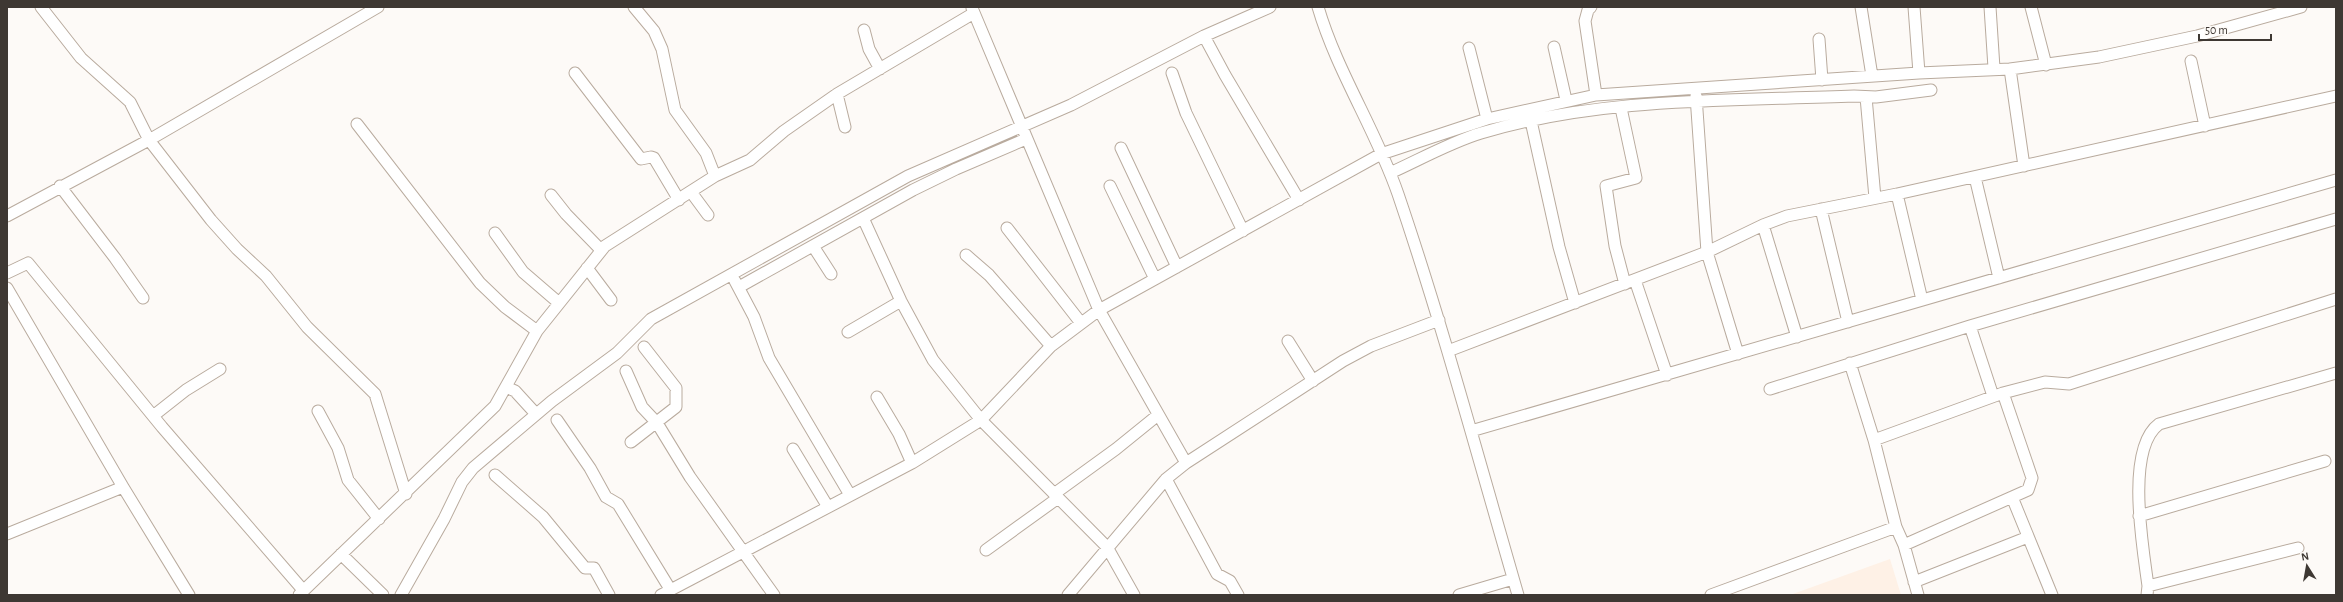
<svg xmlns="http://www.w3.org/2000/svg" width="2343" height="602" font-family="'Alegreya Sans',sans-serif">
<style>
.built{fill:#fef1e6}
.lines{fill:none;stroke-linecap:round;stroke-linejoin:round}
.minor-casing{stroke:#b9ab9e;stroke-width:13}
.minor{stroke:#fff;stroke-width:11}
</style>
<rect width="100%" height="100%" fill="#fdfaf7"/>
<path class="built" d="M 1890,559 L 1901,595 L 1790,595 Z"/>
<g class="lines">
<defs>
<path id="minor" d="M 41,7 L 81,58 L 130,102 L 149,140 L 211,220 L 237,249 L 266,276 L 307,327 L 375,394 L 406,494
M 634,7 L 654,31 L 662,49 L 675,110 L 706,153 L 715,176
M 1318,7 C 1337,72 1376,130 1398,194 C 1443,326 1479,461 1518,595
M 1591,7 L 1588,10 L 1585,21 L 1596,95
M 1861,7 L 1872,76
M 1914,7 L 1919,73
M 1990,7 L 1994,68
M 2031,7 L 2046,65
M 972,8 L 1099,310 L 1186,463
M 864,30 L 869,49 L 880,69
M 1204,36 L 1225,75 L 1299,200
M 1819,39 L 1822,80
M 1554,47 L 1566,100
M 1469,48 L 1487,119
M 2191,61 L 2205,126
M 2010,69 L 2024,166
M 575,73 L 641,159 L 651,157 L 654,158 L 679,200
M 1172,73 L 1186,113 L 1243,231
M 837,94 L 845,127
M 1696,96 L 1707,252 L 1738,354
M 1866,97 L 1875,198
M 1621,108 L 1636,178 L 1606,186 L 1615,246 L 1625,284
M 1531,121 L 1559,247 L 1575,303
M 357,124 L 480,283 L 505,307 L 537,331
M 1121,148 L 1177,267
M 1390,173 C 1419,160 1451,142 1481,133 C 1601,97 1730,101 1854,96 L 1876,97 L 1931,90
M 1975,177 L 1999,278
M 60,186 L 115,258 L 143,298
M 1110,186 L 1155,279
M 691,192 L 708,215
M 1897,194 L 1922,300
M 551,195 L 566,214 L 601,250
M 1821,209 L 1848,322
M 7,216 L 149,140 L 378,7
M 863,218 L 901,301 L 933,360 L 981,420 L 1107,547 L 1134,595
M 1763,225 L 1797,337
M 1007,228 L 1081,323
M 495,233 L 523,272 L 559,303
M 813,246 L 831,274
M 966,255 L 989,275 L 1051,346
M 587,268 L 611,300
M 7,273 L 28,263 L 162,427 L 303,590
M 1635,280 L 1667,375
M 735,281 L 754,317 L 769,358 L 850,495
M 739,287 L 913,190 L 956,169 L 1026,139
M 7,288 L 123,487 L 189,595
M 1970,326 L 1993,396
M 848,332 L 901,301
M 1288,341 L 1313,381
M 1448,351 L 1707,252 L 1763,225 L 1787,216 L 1897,194 L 2336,96
M 1850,363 L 1874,440 L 1896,527 L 1904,545 L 1918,595
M 626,371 L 642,407 L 657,423 L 690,477 L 774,595
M 506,387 L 515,391 L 536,414
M 1770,389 L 1970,326 L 2336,219
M 877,397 L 899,434 L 912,463
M 318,411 L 338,448 L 348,480 L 379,519
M 153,416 L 186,390 L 220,369
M 557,420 L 590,468 L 606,497 L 618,504 L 670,589
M 1471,431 L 2336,180
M 1874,440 L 2003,393 L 2045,382 L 2069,384 L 2336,299
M 631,442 L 676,407 L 676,388 L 644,347
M 793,449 L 828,507
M 495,475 L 543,517 L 585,568 L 594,568 L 609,595
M 1166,479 L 1217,574 L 1230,581 L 1238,595
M 1054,494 L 1116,449 L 1158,415
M 2012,497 L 2052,595
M 2139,516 L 2325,461
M 7,534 L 123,487
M 1904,545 L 2028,490 L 2032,478 L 2003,393
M 986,550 L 1058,498
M 341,554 L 383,595
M 1914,582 L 2028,537
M 2148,586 L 2298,548
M 299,595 L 495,406 L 537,331 L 605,246 L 715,176 L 750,160 L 784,131 L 837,94 L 974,13
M 401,595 L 444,519 L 462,482 L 473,468 L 552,401 L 617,353 L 651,319 L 908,176 L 1071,105 L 1204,36 L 1270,7
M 661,595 L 912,463 L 981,420 L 1051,346 L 1099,310 L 1381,154 L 1487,119 L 1596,95 L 1919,73 L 2010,69 L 2099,57 L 2197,36 L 2301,7
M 1068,595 L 1166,479 L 1186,463 L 1343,361 L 1371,346 L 1439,320
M 1459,595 L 1513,579
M 1711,595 L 1896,527
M 2147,595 L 2148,586 C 2143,548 2125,449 2159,424 L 2336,373"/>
</defs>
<use href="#minor" class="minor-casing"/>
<use href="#minor" class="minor"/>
</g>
<rect width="2343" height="602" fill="none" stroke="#3e3833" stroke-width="16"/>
<g transform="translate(2307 566) rotate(349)" stroke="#fdfaf7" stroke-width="3" paint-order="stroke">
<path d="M0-3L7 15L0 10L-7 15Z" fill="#3e3833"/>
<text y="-6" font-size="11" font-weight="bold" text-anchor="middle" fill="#3e3833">N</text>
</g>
<path d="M2199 34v6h72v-6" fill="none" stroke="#3e3833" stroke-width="2"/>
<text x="2205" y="34" font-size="12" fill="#3e3833" stroke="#fdfaf7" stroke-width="3" paint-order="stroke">50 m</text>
</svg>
